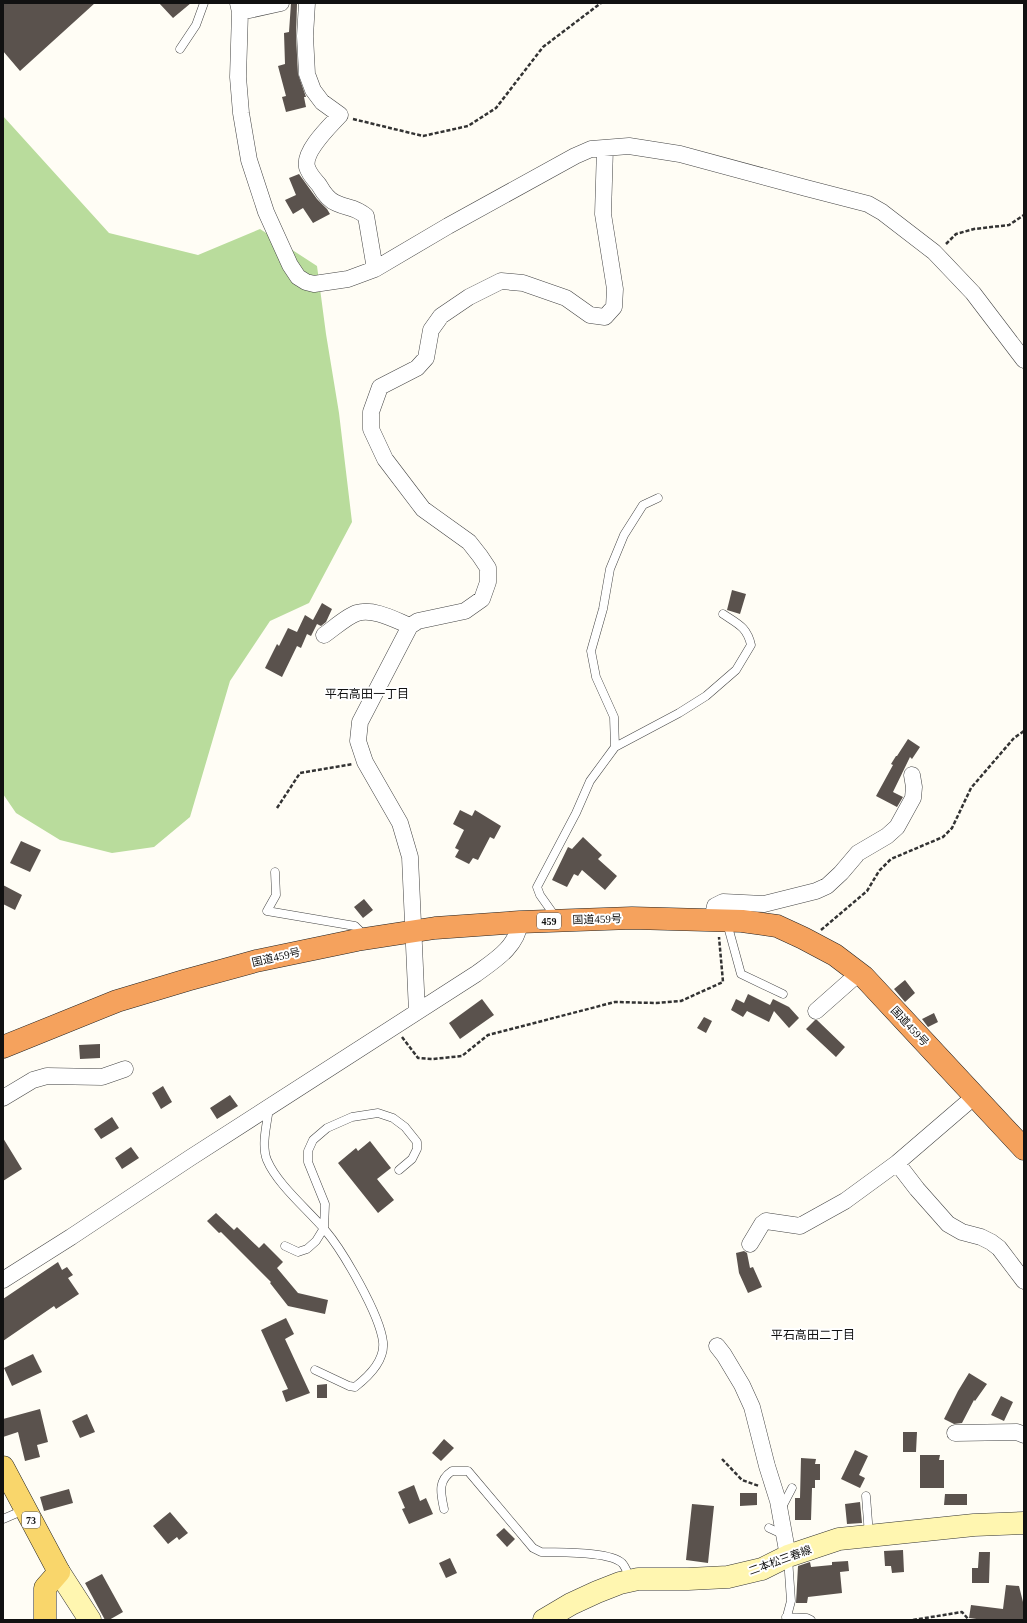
<svg xmlns="http://www.w3.org/2000/svg" width="1027" height="1623" font-family="'Times New Roman','Noto Sans JP',serif">
<style>
.forest{fill:#b9dc9c}
.building{fill:#5a524d}
.lines{fill:none;stroke-linecap:round;stroke-linejoin:round}
.lane-casing{stroke:#444;stroke-width:9}
.street-casing{stroke:#444;stroke-width:17}
.secondary-casing{stroke:#333;stroke-width:23}
.primary-casing{stroke:#222;stroke-width:23}
.highway-casing{stroke:#222;stroke-width:23}
.path{stroke:#333;stroke-width:2.5;stroke-dasharray:4 2;stroke-linecap:butt}
.lane{stroke:#fff;stroke-width:8}
.street{stroke:#fff;stroke-width:16}
.secondary{stroke:#fff6b0;stroke-width:22}
.primary{stroke:#f9d66b;stroke-width:22}
.highway{stroke:#f5a25d;stroke-width:22}
.labels{text-anchor:middle;stroke-width:4;stroke-linejoin:round;paint-order:stroke}
.shield{fill:#fff;stroke:#585858;stroke-width:1}
.shield-label{font-size:10px;font-weight:bold;fill:#111}
.street-label{font-size:11px;fill:#111;stroke:#fff}
.neighbourhood-label{font-size:12px;fill:#111;stroke:#fff}
</style>
<rect width="100%" height="100%" fill="#fffdf5"/>
<path class="forest" d="M 3,116 L 109,233 L 198,255 L 260,229 L 317,266 L 326,334 L 339,413 L 352,522 L 309,603 L 270,621 L 230,681 L 190,817 L 154,847 L 112,853 L 60,840 L 16,813 L 3,794 Z"/>
<path class="building" d="M 3,3 L 95,3 L 20,71 L 3,51 Z
M 159,3 L 191,3 L 173,18 Z
M 291,3 L 297,4 L 296,36 L 298,74 L 306,97 L 304,97 L 306,107 L 286,112 L 282,97 L 286,96 L 278,66 L 285,64 L 284,33 L 289,32 Z
M 299,174 L 317,199 L 327,209 L 330,214 L 313,223 L 303,208 L 293,214 L 285,200 L 296,195 L 289,178 Z
M 732,590 L 746,594 L 740,614 L 727,610 Z
M 322,603 L 332,609 L 326,622 L 321,626 L 317,624 L 311,636 L 307,634 L 301,648 L 297,646 L 282,677 L 265,668 L 277,644 L 279,646 L 288,628 L 297,632 L 305,615 L 313,620 Z
M 908,739 L 920,747 L 912,759 L 910,757 L 893,792 L 903,797 L 897,807 L 876,796 L 893,765 L 891,764 L 896,756 L 897,756 Z
M 460,810 L 472,816 L 475,810 L 501,826 L 494,839 L 490,837 L 478,860 L 473,858 L 469,864 L 455,857 L 459,850 L 455,848 L 464,830 L 453,824 Z
M 583,837 L 602,855 L 598,859 L 617,876 L 605,890 L 582,870 L 578,876 L 574,874 L 567,887 L 552,880 L 568,847 L 572,849 Z
M 21,841 L 41,850 L 30,872 L 10,863 Z
M 3,885 L 22,895 L 15,910 L 3,904 Z
M 364,899 L 373,910 L 363,918 L 354,907 Z
M 905,980 L 915,993 L 905,1002 L 894,989 Z
M 748,994 L 770,1005 L 773,999 L 789,1007 L 799,1018 L 789,1028 L 774,1011 L 769,1022 L 747,1011 L 743,1017 L 731,1010 L 736,999 L 744,1003 Z
M 482,999 L 494,1015 L 460,1039 L 449,1023 Z
M 934,1013 L 938,1022 L 928,1027 L 922,1019 Z
M 704,1017 L 712,1021 L 706,1033 L 697,1028 Z
M 815,1020 L 817,1020 L 845,1047 L 836,1057 L 806,1029 Z
M 100,1044 L 100,1058 L 80,1059 L 79,1045 Z
M 163,1086 L 172,1102 L 161,1109 L 152,1093 Z
M 230,1095 L 238,1106 L 217,1119 L 210,1108 Z
M 112,1117 L 119,1128 L 101,1139 L 94,1129 Z
M 3,1138 L 22,1169 L 3,1181 Z
M 370,1141 L 391,1168 L 377,1179 L 394,1200 L 378,1213 L 338,1163 L 356,1148 L 358,1151 Z
M 131,1147 L 139,1158 L 122,1169 L 115,1158 Z
M 216,1213 L 234,1230 L 237,1227 L 259,1248 L 264,1243 L 283,1262 L 277,1268 L 298,1293 L 328,1300 L 325,1314 L 288,1306 L 270,1283 L 271,1282 L 221,1232 L 219,1233 L 207,1221 Z
M 744,1251 L 747,1253 L 750,1268 L 753,1267 L 762,1287 L 748,1293 L 739,1273 L 736,1253 Z
M 58,1262 L 62,1270 L 67,1267 L 73,1275 L 68,1278 L 79,1294 L 56,1309 L 54,1306 L 3,1341 L 3,1299 Z
M 286,1318 L 294,1334 L 285,1339 L 310,1393 L 286,1402 L 282,1391 L 288,1389 L 261,1330 Z
M 33,1354 L 42,1372 L 12,1386 L 4,1368 Z
M 969,1373 L 987,1384 L 975,1401 L 974,1400 L 962,1423 L 954,1424 L 944,1419 L 958,1391 Z
M 327,1384 L 327,1398 L 317,1398 L 317,1385 Z
M 1001,1396 L 1013,1402 L 1004,1421 L 991,1415 Z
M 40,1409 L 48,1442 L 37,1445 L 40,1457 L 25,1461 L 18,1432 L 3,1437 L 3,1419 Z
M 87,1414 L 95,1432 L 80,1438 L 72,1421 Z
M 903,1432 L 917,1432 L 916,1452 L 903,1452 Z
M 444,1439 L 454,1448 L 441,1461 L 432,1453 Z
M 855,1450 L 868,1456 L 859,1475 L 865,1478 L 860,1488 L 841,1479 Z
M 920,1455 L 940,1455 L 939,1460 L 944,1460 L 944,1488 L 920,1488 Z
M 801,1458 L 816,1459 L 815,1464 L 820,1464 L 820,1480 L 815,1480 L 815,1488 L 812,1488 L 811,1520 L 795,1520 L 795,1498 L 800,1498 Z
M 414,1485 L 420,1501 L 426,1498 L 433,1514 L 409,1524 L 402,1509 L 405,1508 L 398,1492 Z
M 69,1489 L 73,1503 L 44,1511 L 40,1497 Z
M 740,1493 L 757,1493 L 757,1505 L 740,1506 Z
M 945,1494 L 967,1494 L 967,1505 L 944,1505 Z
M 860,1502 L 862,1523 L 847,1524 L 845,1504 Z
M 692,1504 L 714,1506 L 708,1563 L 686,1560 Z
M 170,1512 L 188,1533 L 179,1540 L 177,1537 L 168,1544 L 153,1526 Z
M 504,1528 L 515,1539 L 507,1547 L 496,1535 Z
M 903,1550 L 904,1572 L 892,1573 L 891,1566 L 885,1566 L 884,1551 Z
M 979,1552 L 990,1552 L 989,1583 L 972,1583 L 972,1568 L 978,1568 Z
M 450,1558 L 457,1573 L 446,1578 L 439,1563 Z
M 848,1561 L 849,1571 L 840,1572 L 842,1593 L 808,1597 L 807,1603 L 796,1603 L 798,1566 L 810,1562 L 811,1567 L 832,1565 L 832,1562 Z
M 102,1574 L 123,1612 L 109,1620 L 105,1620 L 85,1583 Z
M 1006,1585 L 1019,1586 L 1024,1606 L 1024,1620 L 984,1620 L 969,1618 L 971,1605 L 1003,1609 Z"/>
<g class="lines">
<defs>
<path id="lane" d="M 180,49 L 196,25 L 204,3
M 615,747 L 679,713 L 706,696 L 736,670 L 751,645 C 747,627 738,624 723,614
M 275,872 L 276,895 L 267,911 L 355,926 L 365,936
M 557,919 L 540,895 L 537,887 L 576,813 L 590,781 L 615,747 L 614,717 L 596,677 L 591,651 L 603,609 L 610,569 L 624,535 L 643,505 L 658,498
M 727,923 L 741,974 L 783,994
M 269,1108 C 267,1124 261,1145 267,1160 C 277,1184 307,1209 325,1230 C 343,1251 380,1315 383,1342 C 385,1361 368,1377 355,1387 L 349,1386 L 315,1370
M 285,1246 L 298,1252 L 307,1249 L 316,1241 L 324,1228 L 325,1204 L 308,1162 L 308,1151 L 313,1140 L 327,1128 L 352,1117 L 378,1113 L 393,1118 L 405,1127 L 417,1142 L 417,1149 L 412,1159 L 399,1170
M 866,1496 L 869,1535
M 444,1509 C 441,1494 437,1481 452,1471 L 468,1471 L 533,1548 L 541,1552 C 560,1553 609,1551 622,1563 C 626,1567 628,1575 631,1580
M 781,1509 L 792,1488
M 3,1519 L 24,1510
M 769,1528 L 784,1535
M 786,1617 L 807,1618 L 811,1620
M 786,1620 L 791,1601 L 788,1558"/>
<path id="street" d="M 238,3 L 240,12 L 238,77 L 241,113 L 249,160 L 266,212 L 290,265 L 298,277 L 306,282 L 314,284 L 348,279 L 375,269 L 448,226 L 575,156 L 591,149 L 629,146 L 680,154 L 806,188 L 868,204 L 882,212 L 934,252 L 973,293 L 1024,360
M 307,3 L 305,36 L 307,74 L 313,90 L 322,102 L 340,115 C 330,126 303,151 307,167 C 309,174 314,179 319,185 C 323,192 328,200 336,203 C 349,209 354,206 366,216 L 375,269
M 240,12 L 281,3
M 324,635 C 333,629 347,616 357,613 C 374,608 395,620 410,626
M 712,920 L 715,906 L 723,902 L 764,904 L 816,891 L 827,886 L 841,873 L 858,853 L 887,836 L 897,827 L 913,798 L 914,787 L 912,775
M 816,1011 L 859,973
M 417,1012 L 410,857 L 400,823 L 365,762 L 358,741 L 360,722 L 410,626 L 418,621 L 465,611 L 482,599 L 488,582 L 488,568 L 480,556 L 469,542 L 423,509 L 385,459 L 371,429 L 371,412 L 380,387 L 417,368 L 426,358 L 431,330 L 441,316 L 469,297 L 501,281 L 523,283 L 566,298 L 590,315 L 605,317 L 614,307 L 615,289 L 603,214 L 605,148
M 3,1098 L 33,1080 L 47,1076 L 102,1077 L 125,1069
M 897,1163 L 917,1189 L 948,1224 L 962,1232 L 981,1237 L 991,1242 L 999,1248 L 1024,1281
M 750,1244 L 762,1224 L 766,1221 L 800,1226 L 845,1201 L 897,1163 L 975,1096
M 3,1280 L 71,1237 L 190,1158 L 476,974 C 495,960 517,947 520,922
M 717,1346 L 724,1355 L 742,1385 L 752,1407 L 767,1466 L 778,1501 L 788,1556
M 955,1433 L 1017,1432 L 1024,1435"/>
<path id="secondary" d="M 59,1572 L 90,1620
M 544,1620 L 571,1604 L 597,1592 L 620,1583 L 638,1579 L 688,1579 L 728,1577 L 762,1569 L 788,1556 L 839,1539 L 974,1525 L 1024,1523"/>
<path id="primary" d="M 3,1467 L 59,1572 L 45,1588 L 45,1620"/>
<path id="highway" d="M 3,1047 L 117,1001 L 187,980 L 256,961 L 357,940 L 435,928 L 520,922 L 632,918 L 742,921 L 777,926 L 803,938 L 835,955 L 864,977 L 1024,1149"/>
</defs>
<use href="#lane" class="lane-casing"/>
<use href="#street" class="street-casing"/>
<use href="#secondary" class="secondary-casing"/>
<use href="#primary" class="primary-casing"/>
<use href="#highway" class="highway-casing"/>
<path class="path" d="M 353,119 L 423,136 L 468,126 L 496,108 L 543,47 L 601,3
M 946,244 L 956,234 L 974,229 L 1009,225 L 1024,215
M 277,808 L 300,773 L 353,764
M 821,930 L 867,891 L 879,871 L 891,859 L 943,837 L 952,828 L 971,788 L 1014,738 L 1024,731
M 402,1037 L 418,1058 L 433,1059 L 462,1056 L 488,1035 L 615,1002 L 656,1003 L 681,1001 L 723,982 L 719,937
M 722,1459 L 742,1480 L 759,1486
M 913,1620 L 962,1612 L 969,1620"/>
<use href="#lane" class="lane"/>
<use href="#street" class="street"/>
<use href="#secondary" class="secondary"/>
<use href="#primary" class="primary"/>
<use href="#highway" class="highway"/>
</g>
<g class="labels">
<g class="shield">
<rect x="537" y="913" width="24" height="16" rx="3"/>
<rect x="22" y="1512" width="18" height="16" rx="3"/>
</g>
<g class="shield-label">
<text x="549" y="925">459</text>
<text x="31" y="1524">73</text>
</g>
<g class="street-label">
<text transform="translate(597 919) rotate(-2)" y="4">国道459号</text>
<text transform="translate(276 957) rotate(-13)" y="4">国道459号</text>
<text transform="translate(910 1026) rotate(47)" y="4">国道459号</text>
<text transform="translate(780 1560) rotate(-20)" y="4">二本松三春線</text>
</g>
<g class="neighbourhood-label">
<text x="367" y="698">平石高田一丁目</text>
<text x="813" y="1339">平石高田二丁目</text>
</g>
</g>
<rect width="1027" height="1623" fill="none" stroke="#111111" stroke-width="8"/>
</svg>
